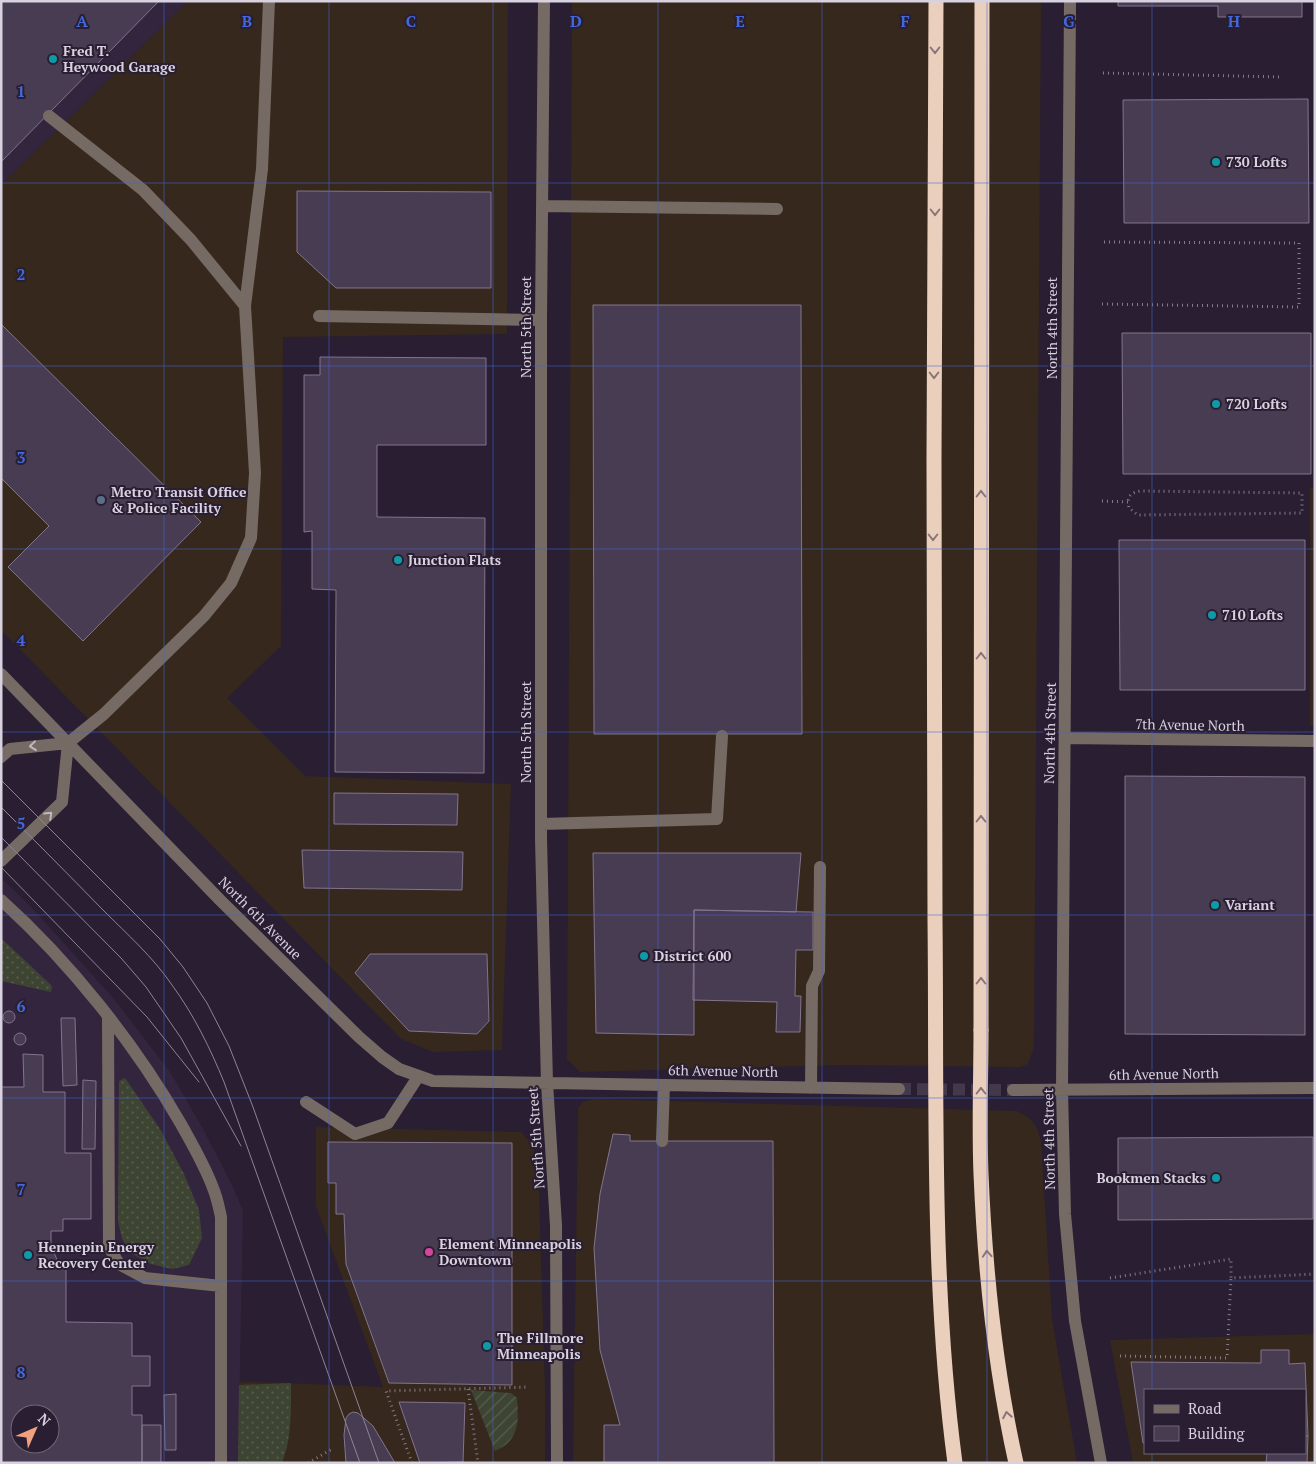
<svg xmlns="http://www.w3.org/2000/svg" width="1316" height="1464" font-family="'PT Serif',serif">
<style>
.commercial{fill:#36281c;fill-rule:evenodd}
.built{fill:#34253f;fill-rule:evenodd}
.grass{fill:url(#grass-dots)}
.garden{fill:url(#garden-furrows)}
.building{fill:#483c52;stroke:#82758d;fill-rule:evenodd}
.lines{fill:none;stroke-linecap:round;stroke-linejoin:round}
.minor-tunnel{stroke:#43394c;stroke-width:12;stroke-dasharray:12 6;stroke-linecap:butt}
.path{stroke:#847b8c;stroke-width:3;stroke-dasharray:1 4;stroke-linecap:butt}
.minor{stroke:#766b64;stroke-width:12}
.highway{stroke:#ebcfbd;stroke-width:15}
.tram{stroke:#8d8494;stroke-width:1}
.highway-bridge{stroke:#ebcfbd;stroke-width:15}
.oneway{stroke:#8a7678}
.oneway2{stroke:#c0b8c0}
.grid{fill:none;stroke:#4268d9;stroke-width:1;stroke-opacity:0.55}
.culture-dot{fill:#0f9aa8;stroke:#291e32;stroke-width:2}
.service-dot{fill:#5c6f8a;stroke:#291e32;stroke-width:2}
.hotel-dot{fill:#d1479c;stroke:#291e32;stroke-width:2}
.labels{text-anchor:middle;stroke-width:4;stroke-linejoin:round;paint-order:stroke}
.poi-label{font-size:14px;font-weight:bold;fill:#d8d1df;stroke:#291e32;text-anchor:start}
.street-label{font-size:14px;fill:#d8d1df;stroke:#291e32}
.grid-label{font-size:16px;text-anchor:middle;font-weight:bold;fill:#4268d9;stroke:#291e32;stroke-width:4;stroke-linejoin:round;paint-order:stroke}
</style>
<defs>
<pattern id="grass-dots" width="8" height="8" patternUnits="userSpaceOnUse" patternTransform="scale(1.25)"><rect width="8" height="8" fill="#3d4432"/><path d="M2 2h.1M6 6h.1" fill="none" stroke="#585e4f" stroke-width="1.8" stroke-linecap="round"/></pattern>
<pattern id="garden-furrows" width="10" height="10" patternUnits="userSpaceOnUse" patternTransform="scale(1.25)"><rect width="10" height="10" fill="#3d4432"/><path d="M-1 1l2-2M0 10L10 0M9 11l2-2" fill="none" stroke="#585e4f"/></pattern>
</defs>
<rect width="100%" height="100%" fill="#291e32"/>
<path class="commercial" d="M 188,1 L 508,1 L 507,334 L 283,337 L 281,646 L 227,698 L 305,776 L 511,784 L 502,1050 L 433,1052 L 401,1039 L 1,630 L 1,185 Z
M 572,1 L 1041,1 L 1034,1048 L 1028,1064 L 1020,1067 L 844,1065 L 580,1072 L 567,1059 Z
M 1310,488 L 1315,488 L 1315,726 L 1310,726 Z
M 593,1099 L 1017,1111 L 1029,1118 L 1036,1126 L 1041,1141 L 1052,1319 L 1077,1463 L 573,1463 L 578,1108 L 583,1102 Z
M 316,1127 L 521,1132 L 531,1143 L 538,1160 L 545,1388 L 545,1463 L 233,1463 L 233,1381 L 383,1387 L 316,1206 Z
M 1315,1334 L 1315,1463 L 1133,1463 L 1110,1340 ZM 1145,1390 L 1305,1390 L 1305,1453 L 1145,1453 Z"/>
<path class="built" d="M 1,1 L 188,1 L 1,185 Z
M 1,878 L 32,908 L 114,999 L 170,1072 L 202,1127 L 233,1187 L 243,1211 L 238,1463 L 1,1463 ZM 20,1414 L 50,1414 L 50,1444 L 20,1444 Z"/>
<path class="grass" d="M 1,938 L 52,986 L 51,992 L 1,981 Z
M 125,1078 L 160,1129 L 184,1174 L 199,1210 L 202,1238 L 189,1265 L 172,1269 L 151,1264 L 131,1253 L 122,1239 L 118,1221 L 119,1081 Z
M 291,1383 C 291,1411 292,1437 282,1463 L 238,1463 L 239,1385 Z"/>
<path class="garden" d="M 471,1390 L 511,1393 L 517,1398 C 519,1422 519,1441 495,1451 Z"/>
<path class="building" d="M 1,1 L 159,1 L 1,162 Z
M 1118,1 L 1302,1 L 1302,17 L 1218,17 L 1218,6 L 1118,6 Z
M 1308,99 L 1309,223 L 1124,223 L 1123,100 Z
M 297,191 L 491,192 L 491,288 L 336,288 L 297,252 Z
M 593,305 L 801,305 L 802,734 L 594,734 Z
M 1,324 L 201,522 L 83,641 L 8,567 L 49,526 L 1,478 Z
M 1122,333 L 1311,333 L 1311,474 L 1123,474 Z
M 320,357 L 486,358 L 486,445 L 377,445 L 377,517 L 485,518 L 484,773 L 335,772 L 336,590 L 312,589 L 312,531 L 304,532 L 304,375 L 320,375 Z
M 1119,540 L 1305,540 L 1305,690 L 1120,690 Z
M 1125,776 L 1305,777 L 1305,1035 L 1125,1034 Z
M 334,793 L 458,794 L 457,825 L 334,824 Z
M 302,850 L 463,852 L 462,890 L 304,888 Z
M 593,853 L 801,853 L 796,912 L 694,910 L 694,1035 L 596,1033 Z
M 694,910 L 813,912 L 813,950 L 796,950 L 795,996 L 801,996 L 800,1032 L 776,1032 L 777,1002 L 693,1000 Z
M 370,954 L 487,954 L 489,1021 L 477,1034 L 409,1031 L 355,973 Z
M3 1017a6 6 0 1 1 12 0a6 6 0 1 1-12 0Z
M 61,1018 L 75,1018 L 77,1085 L 63,1086 Z
M14 1039a6 6 0 1 1 12 0a6 6 0 1 1-12 0Z
M 23,1054 L 43,1055 L 43,1092 L 65,1092 L 65,1153 L 91,1153 L 91,1219 L 63,1219 L 63,1231 L 51,1231 L 51,1246 L 59,1264 L 66,1264 L 66,1322 L 132,1323 L 132,1356 L 150,1356 L 150,1386 L 132,1386 L 132,1415 L 142,1415 L 142,1463 L 1,1463 L 1,1087 L 24,1087 ZM 20,1414 L 50,1414 L 50,1444 L 20,1444 Z
M 83,1080 L 96,1081 L 95,1149 L 82,1149 Z
M 613,1134 L 630,1135 L 630,1141 L 773,1141 L 774,1463 L 604,1463 L 604,1425 L 620,1425 L 600,1350 L 594,1248 L 600,1194 Z
M 1313,1137 L 1313,1219 L 1118,1220 L 1118,1138 Z
M 328,1142 L 512,1143 L 512,1385 L 389,1383 L 346,1264 L 344,1214 L 336,1214 L 336,1183 L 328,1183 Z
M 1261,1350 L 1289,1350 L 1289,1364 L 1305,1363 L 1308,1436 L 1305,1436 L 1305,1390 L 1145,1390 L 1145,1443 L 1143,1443 L 1131,1362 L 1261,1363 Z
M 176,1394 L 176,1450 L 165,1450 L 164,1395 Z
M 399,1402 L 465,1403 L 463,1462 L 420,1463 Z
M 353,1412 L 358,1413 L 373,1426 L 395,1463 L 346,1463 L 344,1435 L 346,1418 L 349,1414 Z
M 142,1425 L 161,1425 L 161,1463 L 142,1463 Z
M 1305,1436 L 1308,1436 L 1307,1463 L 1266,1463 L 1267,1453 L 1305,1453 Z"/>
<g class="lines">
<path class="minor-tunnel" d="M 899,1089 L 1013,1090"/>
<path class="path" d="M 1103,73 L 1281,77
M 1102,304 L 1299,307 L 1299,243 L 1102,242
M 1102,501 L 1128,502 L 1129,508 L 1138,515 L 1302,513 L 1302,493 L 1140,491 C 1132,493 1129,494 1128,502
M 1110,1278 L 1231,1259 L 1231,1278 L 1315,1274
M 1120,1356 L 1227,1358 L 1231,1278
M 468,1389 L 478,1463
M 308,1463 L 332,1449
M 412,1463 L 386,1391 L 529,1387"/>
<path class="minor" d="M 544,1 L 541,320 L 541,839 L 547,1083 L 556,1225 L 557,1463
M 1070,1 L 1062,1090 L 1065,1214 L 1075,1321 L 1101,1463
M 49,116 L 143,190 L 191,240 L 245,306
M 542,206 L 777,209
M 319,316 L 541,320
M 1,674 L 221,901 L 359,1037 L 382,1057 L 399,1069 L 433,1081 L 899,1089
M 1065,738 L 1315,741
M 1,757 L 10,749 L 68,743 L 104,714 L 204,616 L 231,583 L 251,538 L 255,473 L 245,306 L 262,169 L 269,1
M 541,824 L 717,819 L 722,736
M 1,861 L 62,802 L 68,743
M 1,900 C 70,962 135,1044 181,1124 C 192,1144 205,1166 213,1188 C 217,1197 219,1208 221,1217 L 221,1463
M 108,1018 L 109,1247 L 119,1264 L 145,1278 L 221,1286
M 811,1088 L 812,986 L 819,971 L 820,867
M 1013,1090 L 1315,1088
M 306,1102 L 355,1134 L 388,1123 L 418,1077
M 662,1141 L 664,1085"/>
<path class="highway" d="M 981,1030 L 982,1"/>
<path class="tram" d="M 1,780 L 160,939 L 183,967 L 207,1003 L 229,1046 L 253,1107 L 379,1463
M 1,807 C 35,841 69,875 103,910 C 127,934 153,957 172,985 C 194,1015 210,1048 224,1082 L 360,1463
M 1,837 L 121,958 L 146,987 L 181,1038 L 241,1146
M 1,867 L 147,1017 L 199,1082"/>
<path class="highway-bridge" d="M 936,1 C 934,307 933,614 935,920 C 937,1100 931,1283 955,1463
M 981,1030 C 981,1078 979,1126 981,1174 C 985,1269 995,1369 1016,1463"/>
</g>
<defs><path id="oneway-chevron" d="M-2-3.5L2.5 0L-2 3.5" fill="none" stroke-width="1.6" stroke-linecap="round" stroke-linejoin="round" transform="scale(1.25)"/></defs>
<g class="oneway">
<use href="#oneway-chevron" transform="translate(935 50) rotate(90)"/>
<use href="#oneway-chevron" transform="translate(935 212) rotate(90)"/>
<use href="#oneway-chevron" transform="translate(934 375) rotate(90)"/>
<use href="#oneway-chevron" transform="translate(981 494) rotate(-90)"/>
<use href="#oneway-chevron" transform="translate(933 537) rotate(90)"/>
<use href="#oneway-chevron" transform="translate(981 656) rotate(-90)"/>
<use href="#oneway-chevron" transform="translate(981 819) rotate(-90)"/>
<use href="#oneway-chevron" transform="translate(981 981) rotate(-90)"/>
<use href="#oneway-chevron" transform="translate(981 1091) rotate(-90)"/>
<use href="#oneway-chevron" transform="translate(987 1254) rotate(-94)"/>
<use href="#oneway-chevron" transform="translate(1007 1415) rotate(-100)"/>
</g>
<g class="oneway2">
<use href="#oneway-chevron" transform="translate(33 746) rotate(174)"/>
<use href="#oneway-chevron" transform="translate(49 815) rotate(-44)"/>
</g>
<path class="grid" d="M 164,1 L 164,1463M 329,1 L 329,1463M 493,1 L 493,1463M 658,1 L 658,1463M 822,1 L 822,1463M 987,1 L 987,1463M 1152,1 L 1152,1390M 1,183 L 1315,183M 1,366 L 1315,366M 1,549 L 1315,549M 1,732 L 1315,732M 1,915 L 1315,915M 1,1098 L 1315,1098M 1,1281 L 1315,1281M 1152,1453 L 1152,1463"/>
<g class="culture-dot">
<circle cx="53" cy="59" r="5"/>
<circle cx="1216" cy="162" r="5"/>
<circle cx="1216" cy="404" r="5"/>
<circle cx="398" cy="560" r="5"/>
<circle cx="1212" cy="615" r="5"/>
<circle cx="1215" cy="905" r="5"/>
<circle cx="644" cy="956" r="5"/>
<circle cx="1216" cy="1178" r="5"/>
<circle cx="28" cy="1255" r="5"/>
<circle cx="487" cy="1346" r="5"/>
</g>
<circle class="service-dot" cx="101" cy="500" r="5"/>
<circle class="hotel-dot" cx="429" cy="1252" r="5"/>
<g class="labels">
<g class="poi-label">
<text x="63" y="56">Fred T.<tspan x="63" dy="16">Heywood Garage</tspan></text>
<text x="1226" y="167">730 Lofts</text>
<text x="1226" y="409">720 Lofts</text>
<text x="111" y="497">Metro Transit Office<tspan x="111" dy="16">&amp; Police Facility</tspan></text>
<text x="408" y="565">Junction Flats</text>
<text x="1222" y="620">710 Lofts</text>
<text x="1225" y="910">Variant</text>
<text x="654" y="961">District 600</text>
<text x="1206" y="1183" text-anchor="end">Bookmen Stacks</text>
<text x="439" y="1249">Element Minneapolis<tspan x="439" dy="16">Downtown</tspan></text>
<text x="38" y="1252">Hennepin Energy<tspan x="38" dy="16">Recovery Center</tspan></text>
<text x="497" y="1343">The Fillmore<tspan x="497" dy="16">Minneapolis</tspan></text>
</g>
<g class="street-label">
<text transform="translate(526 327) rotate(-90)" y="5">North 5th Street</text>
<text transform="translate(1052 328) rotate(-90)" y="5">North 4th Street</text>
<text transform="translate(1190 725) rotate(1)" y="5">7th Avenue North</text>
<text transform="translate(526 732) rotate(-90)" y="5">North 5th Street</text>
<text transform="translate(1050 733) rotate(-89)" y="5">North 4th Street</text>
<text transform="translate(260 918) rotate(45)" y="5">North 6th Avenue</text>
<text transform="translate(723 1071) rotate(1)" y="5">6th Avenue North</text>
<text transform="translate(1164 1074) rotate(-1)" y="5">6th Avenue North</text>
<text transform="translate(536 1138) rotate(-94)" y="5">North 5th Street</text>
<text transform="translate(1049 1139) rotate(-91)" y="5">North 4th Street</text>
</g>
</g>
<g class="grid-label">
<text x="82" y="27">A</text>
<text x="247" y="27">B</text>
<text x="411" y="27">C</text>
<text x="576" y="27">D</text>
<text x="740" y="27">E</text>
<text x="905" y="27">F</text>
<text x="1069" y="27">G</text>
<text x="1234" y="27">H</text>
<text x="21" y="97">1</text>
<text x="21" y="280">2</text>
<text x="21" y="463">3</text>
<text x="21" y="646">4</text>
<text x="21" y="829">5</text>
<text x="21" y="1012">6</text>
<text x="21" y="1195">7</text>
<text x="21" y="1378">8</text>
</g>
<rect width="1316" height="1464" fill="none" stroke="#d8d1df" stroke-width="5"/>
<rect x="1144" y="1389" width="162" height="65" fill="#291e32" stroke="#6f6677"/>
<rect x="1154" y="1405" width="25" height="8" fill="#766b64" stroke="#6f6677"/>
<text x="1188" y="1414" font-size="15" fill="#d8d1df">Road</text>
<rect x="1154" y="1426" width="25" height="15" fill="#483c52" stroke="#6f6677"/>
<text x="1188" y="1439" font-size="15" fill="#d8d1df">Building</text>
<g transform="translate(35 1429) rotate(45)"><circle r="24" fill="#291e32" stroke="#6f6677"/>
<path d="M0-4L9 19L0 12L-9 19Z" fill="#f2a17e"/>
<text y="-8" font-size="14" font-weight="bold" text-anchor="middle" fill="#d8d1df">N</text>
</g>
</svg>
